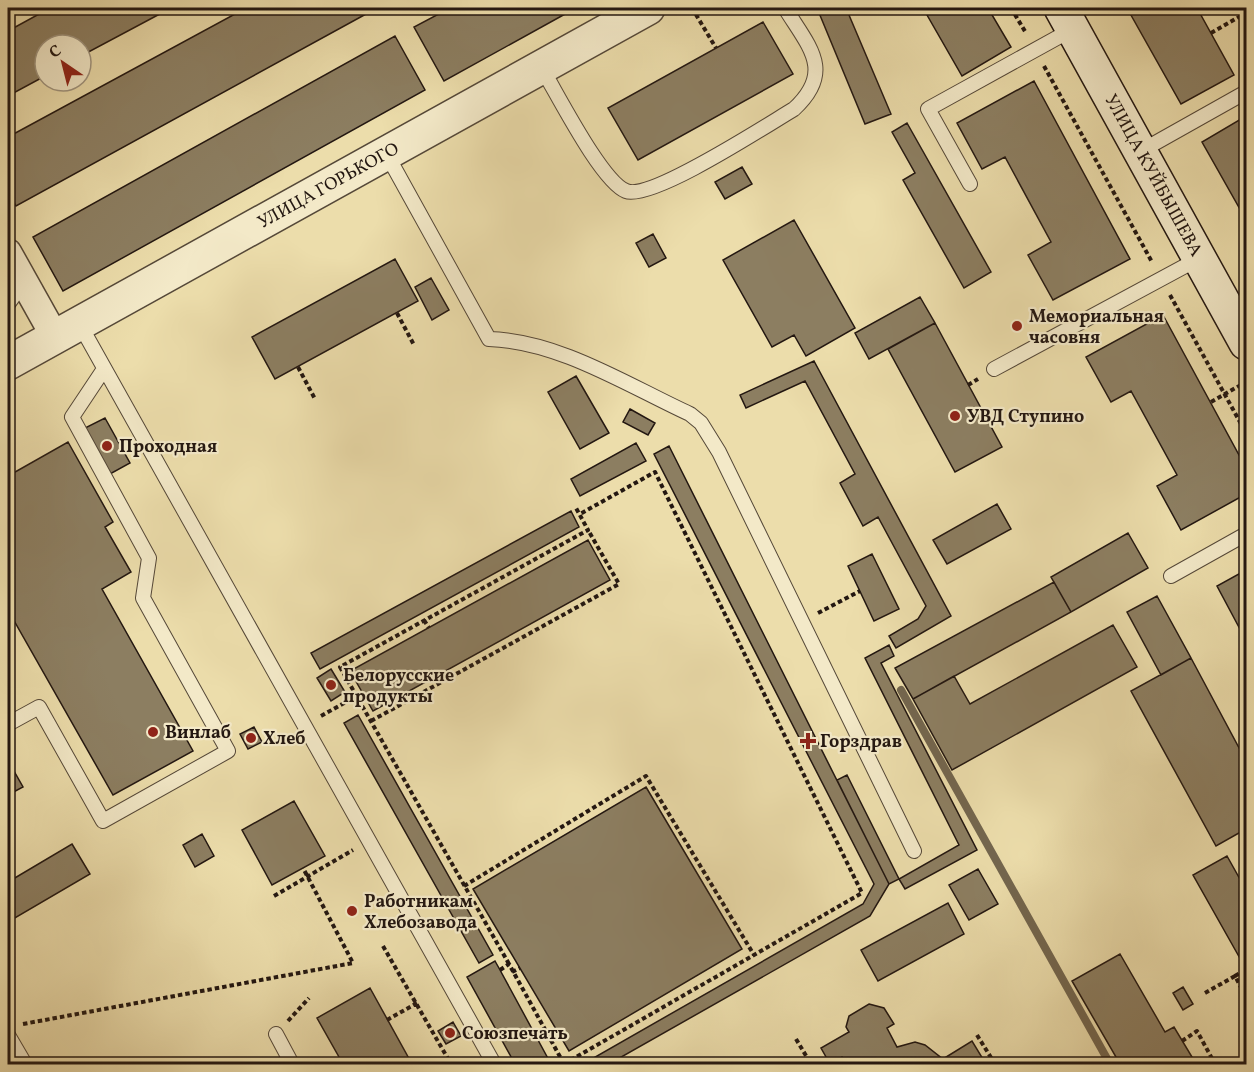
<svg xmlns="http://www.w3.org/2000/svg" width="1254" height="1072" font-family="Vollkorn,serif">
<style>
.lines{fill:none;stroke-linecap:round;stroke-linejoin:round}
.stream{stroke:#73664e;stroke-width:8}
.building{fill:#8c7e61;stroke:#231711;stroke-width:1.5}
.service-casing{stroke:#554838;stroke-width:16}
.minor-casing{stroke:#554838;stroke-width:30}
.tertiary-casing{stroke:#554838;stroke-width:36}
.secondary-casing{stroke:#231711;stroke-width:36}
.path{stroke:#231711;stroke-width:4;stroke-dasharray:4.5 3;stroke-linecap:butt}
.service{stroke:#f3e9c8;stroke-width:14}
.minor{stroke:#f3e9c8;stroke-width:27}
.tertiary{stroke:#f3e9c8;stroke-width:33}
.secondary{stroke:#f3e9c8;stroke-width:33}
.poi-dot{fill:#8f2418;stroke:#f3e9c8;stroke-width:2}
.labels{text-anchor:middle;stroke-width:4.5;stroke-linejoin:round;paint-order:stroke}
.street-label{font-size:18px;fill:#231711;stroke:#f3e9c8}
.poi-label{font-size:18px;font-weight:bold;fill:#231711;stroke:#f3e9c8;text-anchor:start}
</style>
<rect width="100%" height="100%" fill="#ecddab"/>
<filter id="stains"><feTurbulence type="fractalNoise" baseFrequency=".00333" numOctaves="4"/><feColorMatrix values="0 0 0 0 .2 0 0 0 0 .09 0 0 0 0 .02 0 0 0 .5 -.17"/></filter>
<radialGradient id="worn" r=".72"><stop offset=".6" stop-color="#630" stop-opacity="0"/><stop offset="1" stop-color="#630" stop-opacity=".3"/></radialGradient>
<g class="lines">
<path class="stream" d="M 901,690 L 1110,1064"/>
</g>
<path class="building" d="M 50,8 L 171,8 L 81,56 L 81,45 L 45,45 L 45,76 L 8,96 L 8,31 Z
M 246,8 L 377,8 L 16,206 L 8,191 L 8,137 Z
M 450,8 L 576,8 L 444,81 L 414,27 Z
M 817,8 L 846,8 L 891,114 L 865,124 Z
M 923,8 L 988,8 L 1011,47 L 962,76 Z
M 1127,8 L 1197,8 L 1234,75 L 1181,104 Z
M 763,22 L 793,74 L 638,160 L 608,108 Z
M 395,36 L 425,90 L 63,291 L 33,237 Z
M 1034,81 L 1130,259 L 1053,300 L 1028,255 L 1051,242 L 1005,157 L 982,169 L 957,123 Z
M 1246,116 L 1246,217 L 1245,218 L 1202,142 Z
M 907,123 L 991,272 L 964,288 L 903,180 L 915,173 L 892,132 Z
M 742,167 L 752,184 L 725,199 L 715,182 Z
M 794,220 L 855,328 L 806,356 L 794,335 L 772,347 L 723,260 Z
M 653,234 L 666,258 L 649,267 L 636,243 Z
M 395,259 L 418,301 L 275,379 L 252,337 Z
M 431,278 L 449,310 L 432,320 L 415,287 Z
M 920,297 L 935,323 L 869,359 L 855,333 Z
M 1163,315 L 1246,468 L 1246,494 L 1181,530 L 1157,486 L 1177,475 L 1131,391 L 1111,402 L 1086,357 Z
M 935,323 L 1002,447 L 955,472 L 888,349 Z
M 814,361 L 951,616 L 896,648 L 889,636 L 918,619 L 926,606 L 878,517 L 863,526 L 840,483 L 855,474 L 805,381 L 746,408 L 740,395 Z
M 576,376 L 609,433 L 580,449 L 548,392 Z
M 630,409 L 655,423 L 648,435 L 623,422 Z
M 105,418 L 130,463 L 110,474 L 85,428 Z
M 68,442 L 113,522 L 105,527 L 131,572 L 102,589 L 193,751 L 113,795 L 8,610 L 8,476 Z
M 636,443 L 646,461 L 580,496 L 571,479 Z
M 669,446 L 889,884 L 870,916 L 609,1064 L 583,1064 L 863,904 L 874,884 L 654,454 Z
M 997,504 L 1011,529 L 947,564 L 933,540 Z
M 571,511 L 579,527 L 320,669 L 311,653 Z
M 1128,533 L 1148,568 L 1071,612 L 1051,577 Z
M 588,540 L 610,580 L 373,711 L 350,671 Z
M 872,554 L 899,609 L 874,621 L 848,566 Z
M 1246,570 L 1246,628 L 1241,631 L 1217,586 Z
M 1054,582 L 1071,612 L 913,699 L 895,668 Z
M 1157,596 L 1191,658 L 1161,675 L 1127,612 Z
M 1113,625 L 1137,667 L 952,770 L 913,699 L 954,676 L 970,704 Z
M 889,645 L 894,656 L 881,663 L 977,850 L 905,889 L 899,879 L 959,845 L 865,658 Z
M 1191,658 L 1246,761 L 1246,829 L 1216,846 L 1131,691 Z
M 331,669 L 345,692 L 331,701 L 317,678 Z
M 358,715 L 493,955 L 479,963 L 344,723 Z
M 254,727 L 262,742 L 248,749 L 240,734 Z
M 10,764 L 23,787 L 8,795 L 8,765 Z
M 847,775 L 899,879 L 889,884 L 837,780 Z
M 646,787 L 742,949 L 569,1051 L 473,889 Z
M 294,801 L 325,856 L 272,885 L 242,830 Z
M 202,834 L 214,856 L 195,867 L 183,845 Z
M 72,844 L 90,874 L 8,922 L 8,882 Z
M 1227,856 L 1246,890 L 1246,969 L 1193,875 Z
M 978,869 L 998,904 L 969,920 L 949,885 Z
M 948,903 L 964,934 L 878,981 L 861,950 Z
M 1120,954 L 1165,1032 L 1174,1027 L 1195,1062 L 1191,1064 L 1120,1064 L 1072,981 Z
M 495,961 L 500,970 L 551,1064 L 515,1064 L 467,977 Z
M 1183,987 L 1193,1004 L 1183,1010 L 1173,993 Z
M 370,988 L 412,1064 L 343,1064 L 317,1018 Z
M 869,1004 L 884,1008 L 894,1024 L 887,1028 L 897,1047 L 915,1042 L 925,1045 L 943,1059 L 972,1041 L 986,1064 L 846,1064 L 842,1057 L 830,1064 L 821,1048 L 849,1032 L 846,1027 L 849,1016 Z
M 453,1022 L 461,1036 L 446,1044 L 438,1031 Z"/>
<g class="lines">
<defs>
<path id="service" d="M 541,67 C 557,93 601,181 626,191 C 651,201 767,125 794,109 C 835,71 809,47 785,8
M 1141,151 L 1246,92
M 386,153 L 489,339 C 559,341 627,385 690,414 L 701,423 L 719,452 L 914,851
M 970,184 L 928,109 L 1073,29
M 8,304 L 24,282
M 79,323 L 494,1064
M 994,369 L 1200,258
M 1171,576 L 1246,534
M 8,724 L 39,707 L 103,821 L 228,751 L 143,598 L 149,558 L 72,417 L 104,369
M 276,1034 L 292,1064
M 8,1035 L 25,1064"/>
<path id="minor" d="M 8,253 L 55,337"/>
<path id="tertiary" d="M 8,363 L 648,8"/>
<path id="secondary" d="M 1061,8 L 1246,343"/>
</defs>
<use href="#service" class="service-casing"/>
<use href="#minor" class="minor-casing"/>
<use href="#tertiary" class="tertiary-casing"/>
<use href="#secondary" class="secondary-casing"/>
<path class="path" d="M 692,8 L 716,48
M 1011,8 L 1026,33
M 1211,33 L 1246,13
M 1044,66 L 1152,262
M 1170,295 L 1246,433
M 397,313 L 414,345
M 298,367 L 315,399
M 968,385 L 978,379
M 1211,402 L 1246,382
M 818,613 L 860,591
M 424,620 L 429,628
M 321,716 L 362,693
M 371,721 L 619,584 L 588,530
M 464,886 L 646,776 L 754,955
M 274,896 L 353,850
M 383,946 L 451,1064
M 509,964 L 340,667 L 588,530 L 576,508
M 500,970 L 509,964 L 564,1064
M 512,972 L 520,968
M 1235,976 L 1246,969
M 1205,993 L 1235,976 L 1246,997
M 387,1020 L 417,1003
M 288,1021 L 309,998
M 23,1024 L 353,963 L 303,868
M 977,1035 L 995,1064
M 796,1039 L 811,1064
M 1182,1041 L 1197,1031 L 1215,1064
M 564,1064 L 862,893 L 655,472 L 580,514"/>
<use href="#service" class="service"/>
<use href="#minor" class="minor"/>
<use href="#tertiary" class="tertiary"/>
<use href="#secondary" class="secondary"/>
</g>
<g class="poi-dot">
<circle cx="1017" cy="326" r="6"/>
<circle cx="955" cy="416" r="6"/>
<circle cx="107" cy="446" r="6"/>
<circle cx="331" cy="685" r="6"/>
<circle cx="153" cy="732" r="6"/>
<circle cx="251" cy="738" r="6"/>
<path d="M805 732h6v6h6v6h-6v6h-6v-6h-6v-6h6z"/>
<circle cx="352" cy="911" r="6"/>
<circle cx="450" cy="1033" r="6"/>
</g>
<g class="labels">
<g class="street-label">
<text transform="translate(1154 175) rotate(61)" y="6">УЛИЦА КУЙБЫШЕВА</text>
<text transform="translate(328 185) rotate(-29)" y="6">УЛИЦА ГОРЬКОГО</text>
</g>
<g class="poi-label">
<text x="1029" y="322">Мемориальная<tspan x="1029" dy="21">часовня</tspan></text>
<text x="967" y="422">УВД Ступино</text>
<text x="119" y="452">Проходная</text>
<text x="343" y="681">Белорусские<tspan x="343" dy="21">продукты</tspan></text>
<text x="165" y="738">Винлаб</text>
<text x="263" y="744">Хлеб</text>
<text x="820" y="747">Горздрав</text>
<text x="364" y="907">Работникам<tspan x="364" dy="21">Хлебозавода</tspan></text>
<text x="462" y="1039">Союзпечать</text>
</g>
</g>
<rect width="1254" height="1072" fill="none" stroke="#ecddab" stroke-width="30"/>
<rect x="9" y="9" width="1236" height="1054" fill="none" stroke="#231711" stroke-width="3"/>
<rect x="15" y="15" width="1224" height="1042" fill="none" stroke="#231711" stroke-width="1.5"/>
<g transform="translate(63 63) rotate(325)"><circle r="28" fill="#f3e9c8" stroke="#a0957f" stroke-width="1.5"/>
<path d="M0-4.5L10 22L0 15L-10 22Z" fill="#8f2418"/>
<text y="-9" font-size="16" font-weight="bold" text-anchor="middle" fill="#231711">С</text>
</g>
<rect width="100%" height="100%" filter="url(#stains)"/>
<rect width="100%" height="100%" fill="url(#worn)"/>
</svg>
